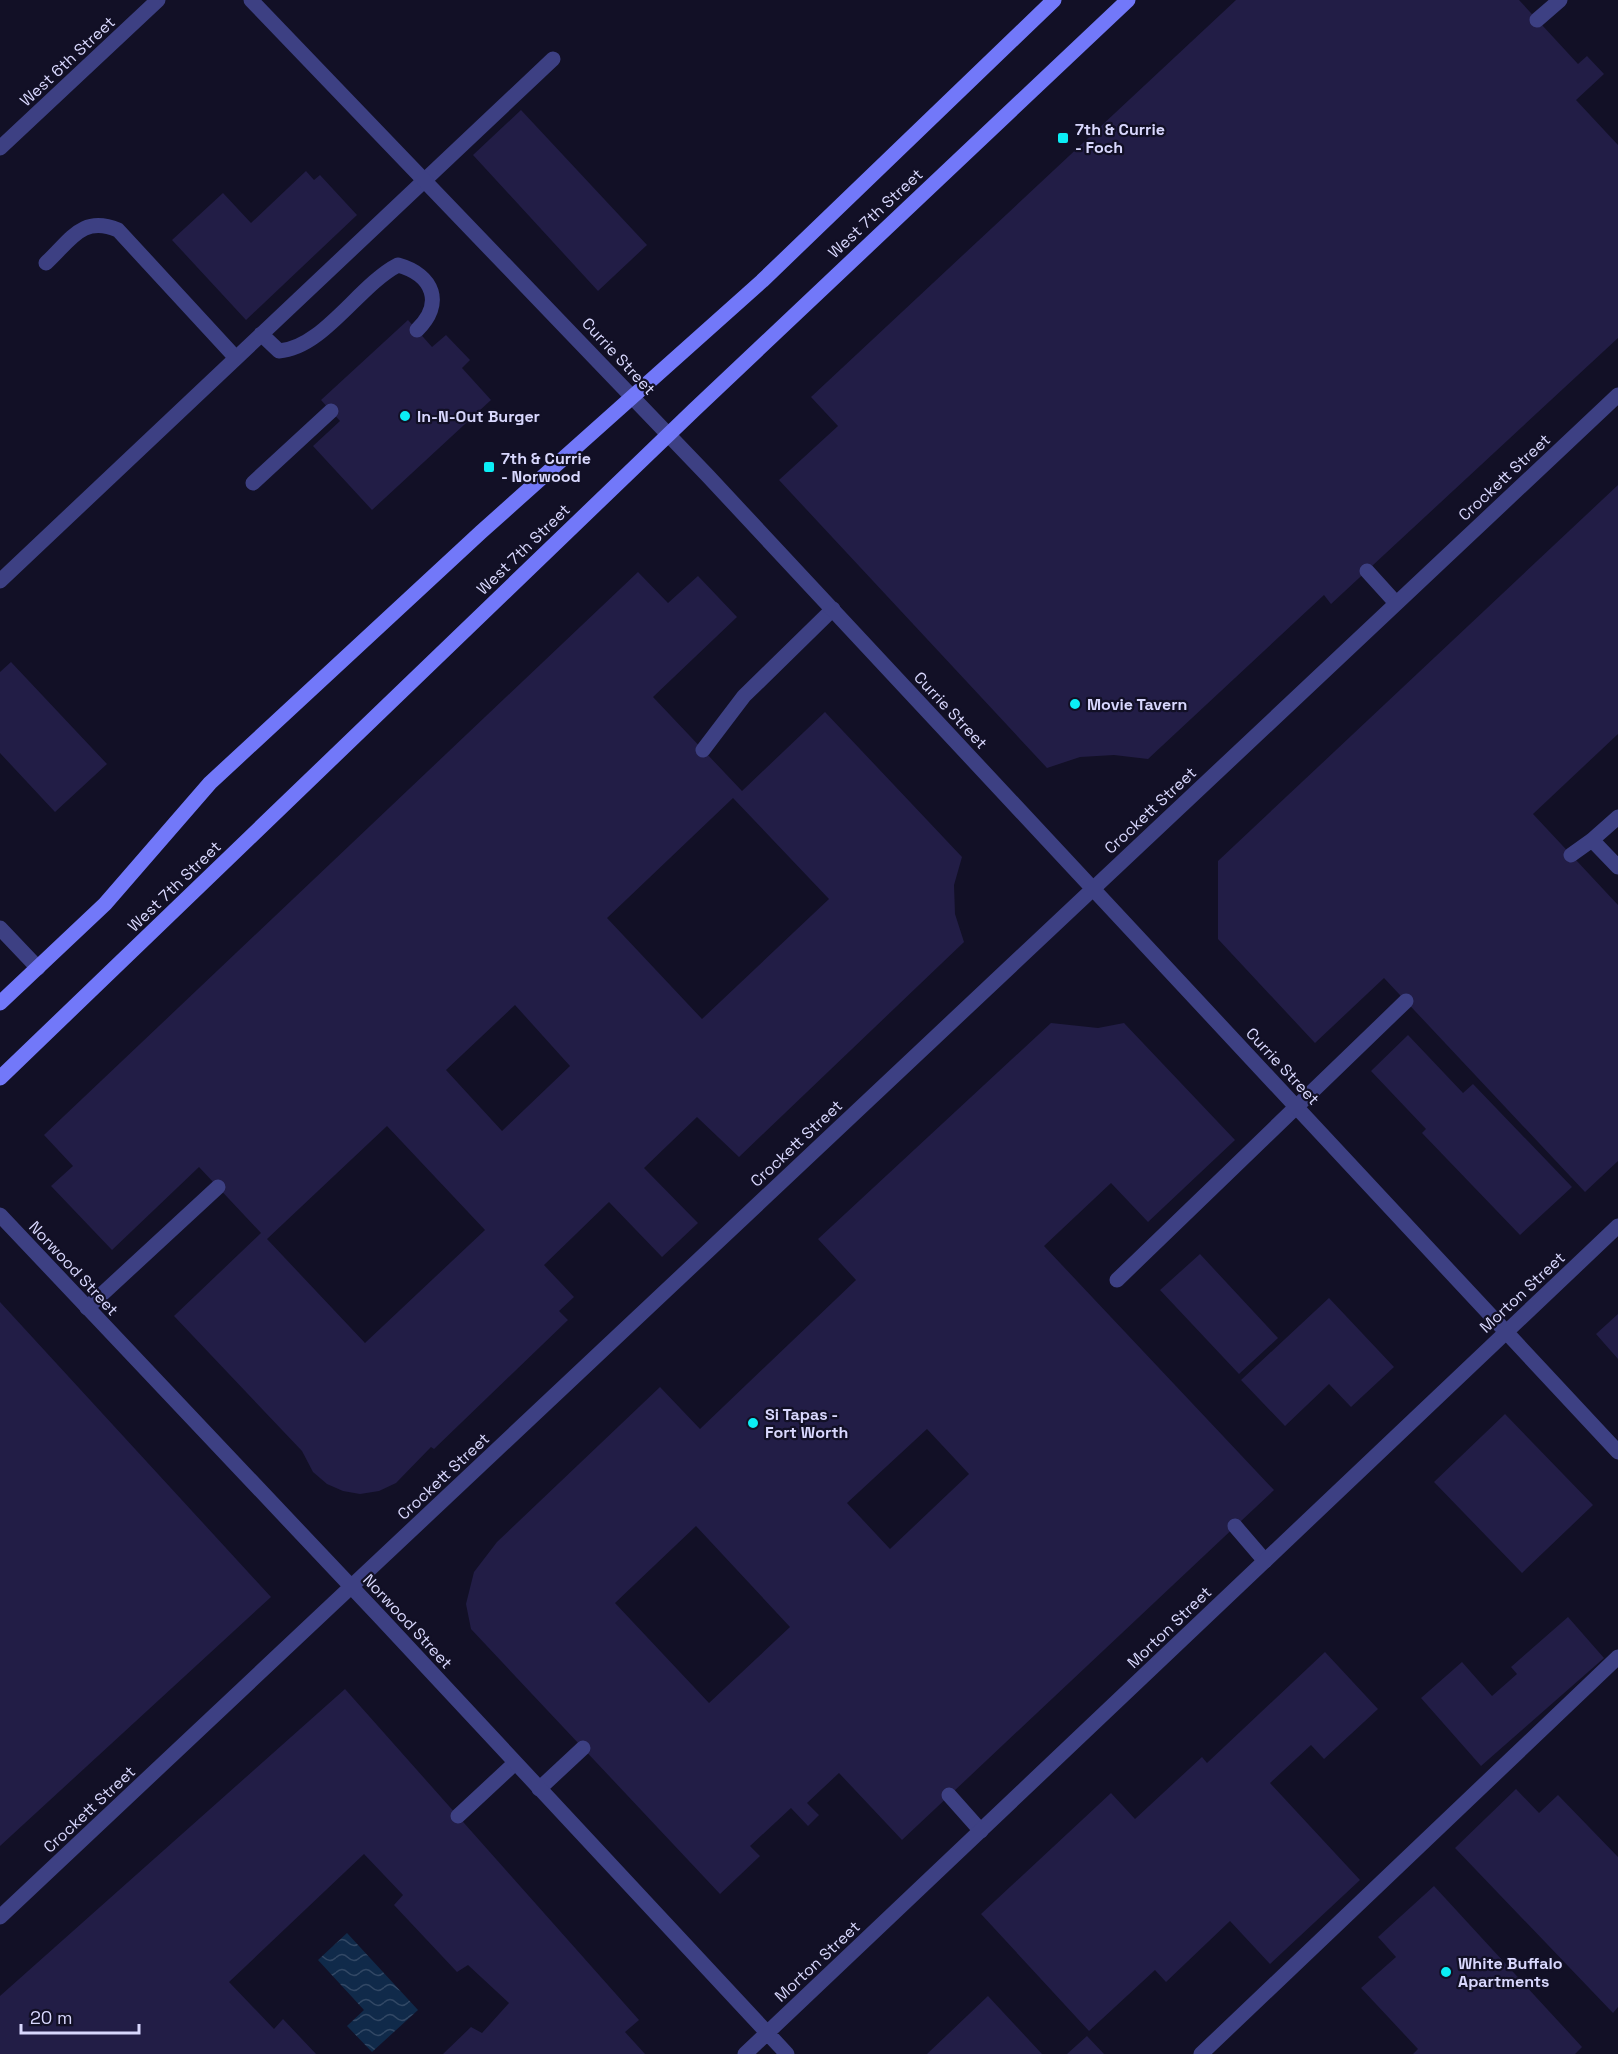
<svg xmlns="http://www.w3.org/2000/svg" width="1618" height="2054" font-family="'Space Grotesk',sans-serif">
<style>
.water{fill:url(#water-waves)}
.building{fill:#221d46;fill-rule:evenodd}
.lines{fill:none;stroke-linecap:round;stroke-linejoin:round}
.service{stroke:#3d4083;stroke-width:15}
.minor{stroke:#3d4083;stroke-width:15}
.secondary{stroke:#7278f9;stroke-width:15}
.poi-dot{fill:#0beef5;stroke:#121026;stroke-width:2}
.labels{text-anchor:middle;stroke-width:4.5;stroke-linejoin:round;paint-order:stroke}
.street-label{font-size:16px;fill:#d8d7fd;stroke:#121026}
.poi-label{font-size:16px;font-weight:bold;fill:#d8d7fd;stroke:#121026;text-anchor:start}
</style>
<defs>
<pattern id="water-waves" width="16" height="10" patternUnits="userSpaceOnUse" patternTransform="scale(1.5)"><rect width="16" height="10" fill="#102a4a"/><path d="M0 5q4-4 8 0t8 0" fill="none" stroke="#324865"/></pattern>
</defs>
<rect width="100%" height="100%" fill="#121026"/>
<path class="water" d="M 347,1933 L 418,2010 L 372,2052 L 347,2026 L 364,2010 L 318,1960 Z"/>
<path class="building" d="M 1236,0 L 1519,0 L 1578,64 L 1587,56 L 1604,74 L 1576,100 L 1618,145 L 1618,338 L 1331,604 L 1324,595 L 1148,759 L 1114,755 L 1080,757 L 1047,768 L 779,480 L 838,426 L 811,397 Z
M 521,110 L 647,245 L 598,291 L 473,155 Z
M 306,171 L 314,180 L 320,175 L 357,215 L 246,320 L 172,240 L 223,193 L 251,223 Z
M 408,320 L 432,347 L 446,335 L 470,360 L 462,368 L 491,400 L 372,510 L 313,446 L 340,421 L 321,400 Z
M 1618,485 L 1618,734 L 1533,814 L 1618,905 L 1618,1161 L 1585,1192 L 1384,978 L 1315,1043 L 1218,939 L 1218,861 Z
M 638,572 L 668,603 L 698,576 L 737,617 L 653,697 L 742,791 L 825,712 L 962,857 L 954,885 L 955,914 L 964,942 L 739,1157 L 697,1117 L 644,1168 L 698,1223 L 662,1257 L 609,1202 L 544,1265 L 574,1297 L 559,1311 L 568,1320 L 434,1449 L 431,1447 L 396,1483 L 379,1491 L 360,1494 L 343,1491 L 327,1484 L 313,1472 L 302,1451 L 174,1316 L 261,1233 L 199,1167 L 112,1250 L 51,1186 L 73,1166 L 44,1135 ZM 733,798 L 829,899 L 702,1019 L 607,918 ZM 515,1005 L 570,1066 L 502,1131 L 446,1070 ZM 387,1126 L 485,1230 L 365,1343 L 267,1239 Z
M 11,662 L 107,764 L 55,812 L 0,753 L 0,672 Z
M 1051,1023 L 1098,1028 L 1124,1023 L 1235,1140 L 1148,1222 L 1111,1183 L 1044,1246 L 1274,1490 L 902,1840 L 839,1773 L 807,1803 L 819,1815 L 808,1826 L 791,1808 L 750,1846 L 760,1856 L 720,1894 L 471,1629 L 466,1604 L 474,1572 L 497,1542 L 660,1387 L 700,1429 L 856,1280 L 818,1239 ZM 927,1429 L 969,1474 L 890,1549 L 847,1503 ZM 696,1526 L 790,1627 L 709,1703 L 615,1603 Z
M 1408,1035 L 1463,1093 L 1473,1084 L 1572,1187 L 1520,1235 L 1422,1133 L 1426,1129 L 1371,1071 Z
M 1200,1254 L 1278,1338 L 1239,1374 L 1160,1290 Z
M 1329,1298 L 1394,1367 L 1351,1407 L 1329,1384 L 1285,1426 L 1241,1380 Z
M 0,1302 L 271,1597 L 0,1846 Z
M 1618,1314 L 1618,1359 L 1596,1334 Z
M 1505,1414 L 1593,1505 L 1522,1573 L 1434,1482 Z
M 1568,1617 L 1604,1658 L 1481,1766 L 1421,1698 L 1462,1662 L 1492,1696 L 1517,1674 L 1511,1667 Z
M 1325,1652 L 1378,1709 L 1324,1759 L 1311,1745 L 1270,1783 L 1360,1880 L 1270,1964 L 1230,1921 L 1166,1982 L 1155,1970 L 1089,2031 L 981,1914 L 1111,1793 L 1135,1819 L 1202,1757 L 1207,1763 Z
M 345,1689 L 639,2020 L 625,2032 L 645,2054 L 443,2054 L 471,2027 L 482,2033 L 509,2003 L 468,1965 L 457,1972 L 394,1905 L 403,1895 L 364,1854 L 229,1982 L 274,2029 L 283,2019 L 316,2054 L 0,2054 L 0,1996 Z
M 1516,1789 L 1539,1813 L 1558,1795 L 1618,1857 L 1618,2007 L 1613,2013 L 1455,1848 Z
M 1434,1886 L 1582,2047 L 1575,2054 L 1413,2054 L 1418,2049 L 1361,1988 L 1396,1957 L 1378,1937 Z
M 988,1996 L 1042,2054 L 927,2054 Z
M 1087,2036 L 1104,2054 L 1067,2054 Z"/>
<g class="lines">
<path class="service" d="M 1537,20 L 1560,0
M 46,263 C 71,240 82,215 118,230 L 236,358
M 261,334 L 279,351 C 323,348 359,285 398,265 C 434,275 444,304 417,330
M 253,483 L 331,411
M 1367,571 L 1396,603
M 0,581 L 553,59
M 703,750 L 744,696 L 833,609
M 1592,840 L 1618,867
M 1571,855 L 1592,840 L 1618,817
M 0,928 L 38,968
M 1117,1280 L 1406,1001
M 87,1308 L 218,1187
M 1235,1526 L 1265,1561
M 539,1789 L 583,1748
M 949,1795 L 981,1831
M 458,1816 L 515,1763
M 1201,2054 L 1618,1657"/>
<path class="minor" d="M 251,0 L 708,476 L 1618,1452
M 0,148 L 158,0
M 0,1215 L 380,1617 L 787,2054
M 0,1917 L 1618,395
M 745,2054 L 1618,1226"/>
<path class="secondary" d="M 0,1003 L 105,904 L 210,783 L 481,532 L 762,281 L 1054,0
M 0,1078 L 694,410 L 1128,0"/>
</g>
<g class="poi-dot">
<rect x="1057" y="132" width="12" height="12" rx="3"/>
<circle cx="405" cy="416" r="6"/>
<rect x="483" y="461" width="12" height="12" rx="3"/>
<circle cx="1075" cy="704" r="6"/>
<circle cx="753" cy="1423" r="6"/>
<circle cx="1446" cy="1972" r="6"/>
</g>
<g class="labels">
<g class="street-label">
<text transform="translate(67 61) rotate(-43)" y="6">West 6th Street</text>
<text transform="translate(875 213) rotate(-43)" y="6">West 7th Street</text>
<text transform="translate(619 356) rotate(47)" y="6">Currie Street</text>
<text transform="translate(1504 477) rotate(-43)" y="6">Crockett Street</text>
<text transform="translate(523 549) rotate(-44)" y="6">West 7th Street</text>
<text transform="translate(951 710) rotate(47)" y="6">Currie Street</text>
<text transform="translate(1150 810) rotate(-43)" y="6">Crockett Street</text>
<text transform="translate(174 886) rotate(-44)" y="6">West 7th Street</text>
<text transform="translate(1283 1066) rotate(47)" y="6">Currie Street</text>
<text transform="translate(796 1143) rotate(-43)" y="6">Crockett Street</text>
<text transform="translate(74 1268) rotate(47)" y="6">Norwood Street</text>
<text transform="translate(1522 1292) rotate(-43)" y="6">Morton Street</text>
<text transform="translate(443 1476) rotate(-43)" y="6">Crockett Street</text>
<text transform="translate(408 1621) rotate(47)" y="6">Norwood Street</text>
<text transform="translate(1169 1627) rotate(-44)" y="6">Morton Street</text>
<text transform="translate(89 1809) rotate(-43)" y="6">Crockett Street</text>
<text transform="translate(817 1961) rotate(-43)" y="6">Morton Street</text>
</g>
<g class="poi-label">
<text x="1075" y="135">7th &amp; Currie<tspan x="1075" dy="18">- Foch</tspan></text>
<text x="417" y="422">In-N-Out Burger</text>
<text x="501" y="464">7th &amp; Currie<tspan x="501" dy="18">- Norwood</tspan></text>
<text x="1087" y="710">Movie Tavern</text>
<text x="765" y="1420">Si Tapas -<tspan x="765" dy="18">Fort Worth</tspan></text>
<text x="1458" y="1969">White Buffalo<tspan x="1458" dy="18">Apartments</tspan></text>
</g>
</g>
<path d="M21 2024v9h118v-9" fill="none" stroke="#d8d7fd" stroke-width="3"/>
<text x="30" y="2024" font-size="18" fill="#d8d7fd" stroke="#121026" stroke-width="4.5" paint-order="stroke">20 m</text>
</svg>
